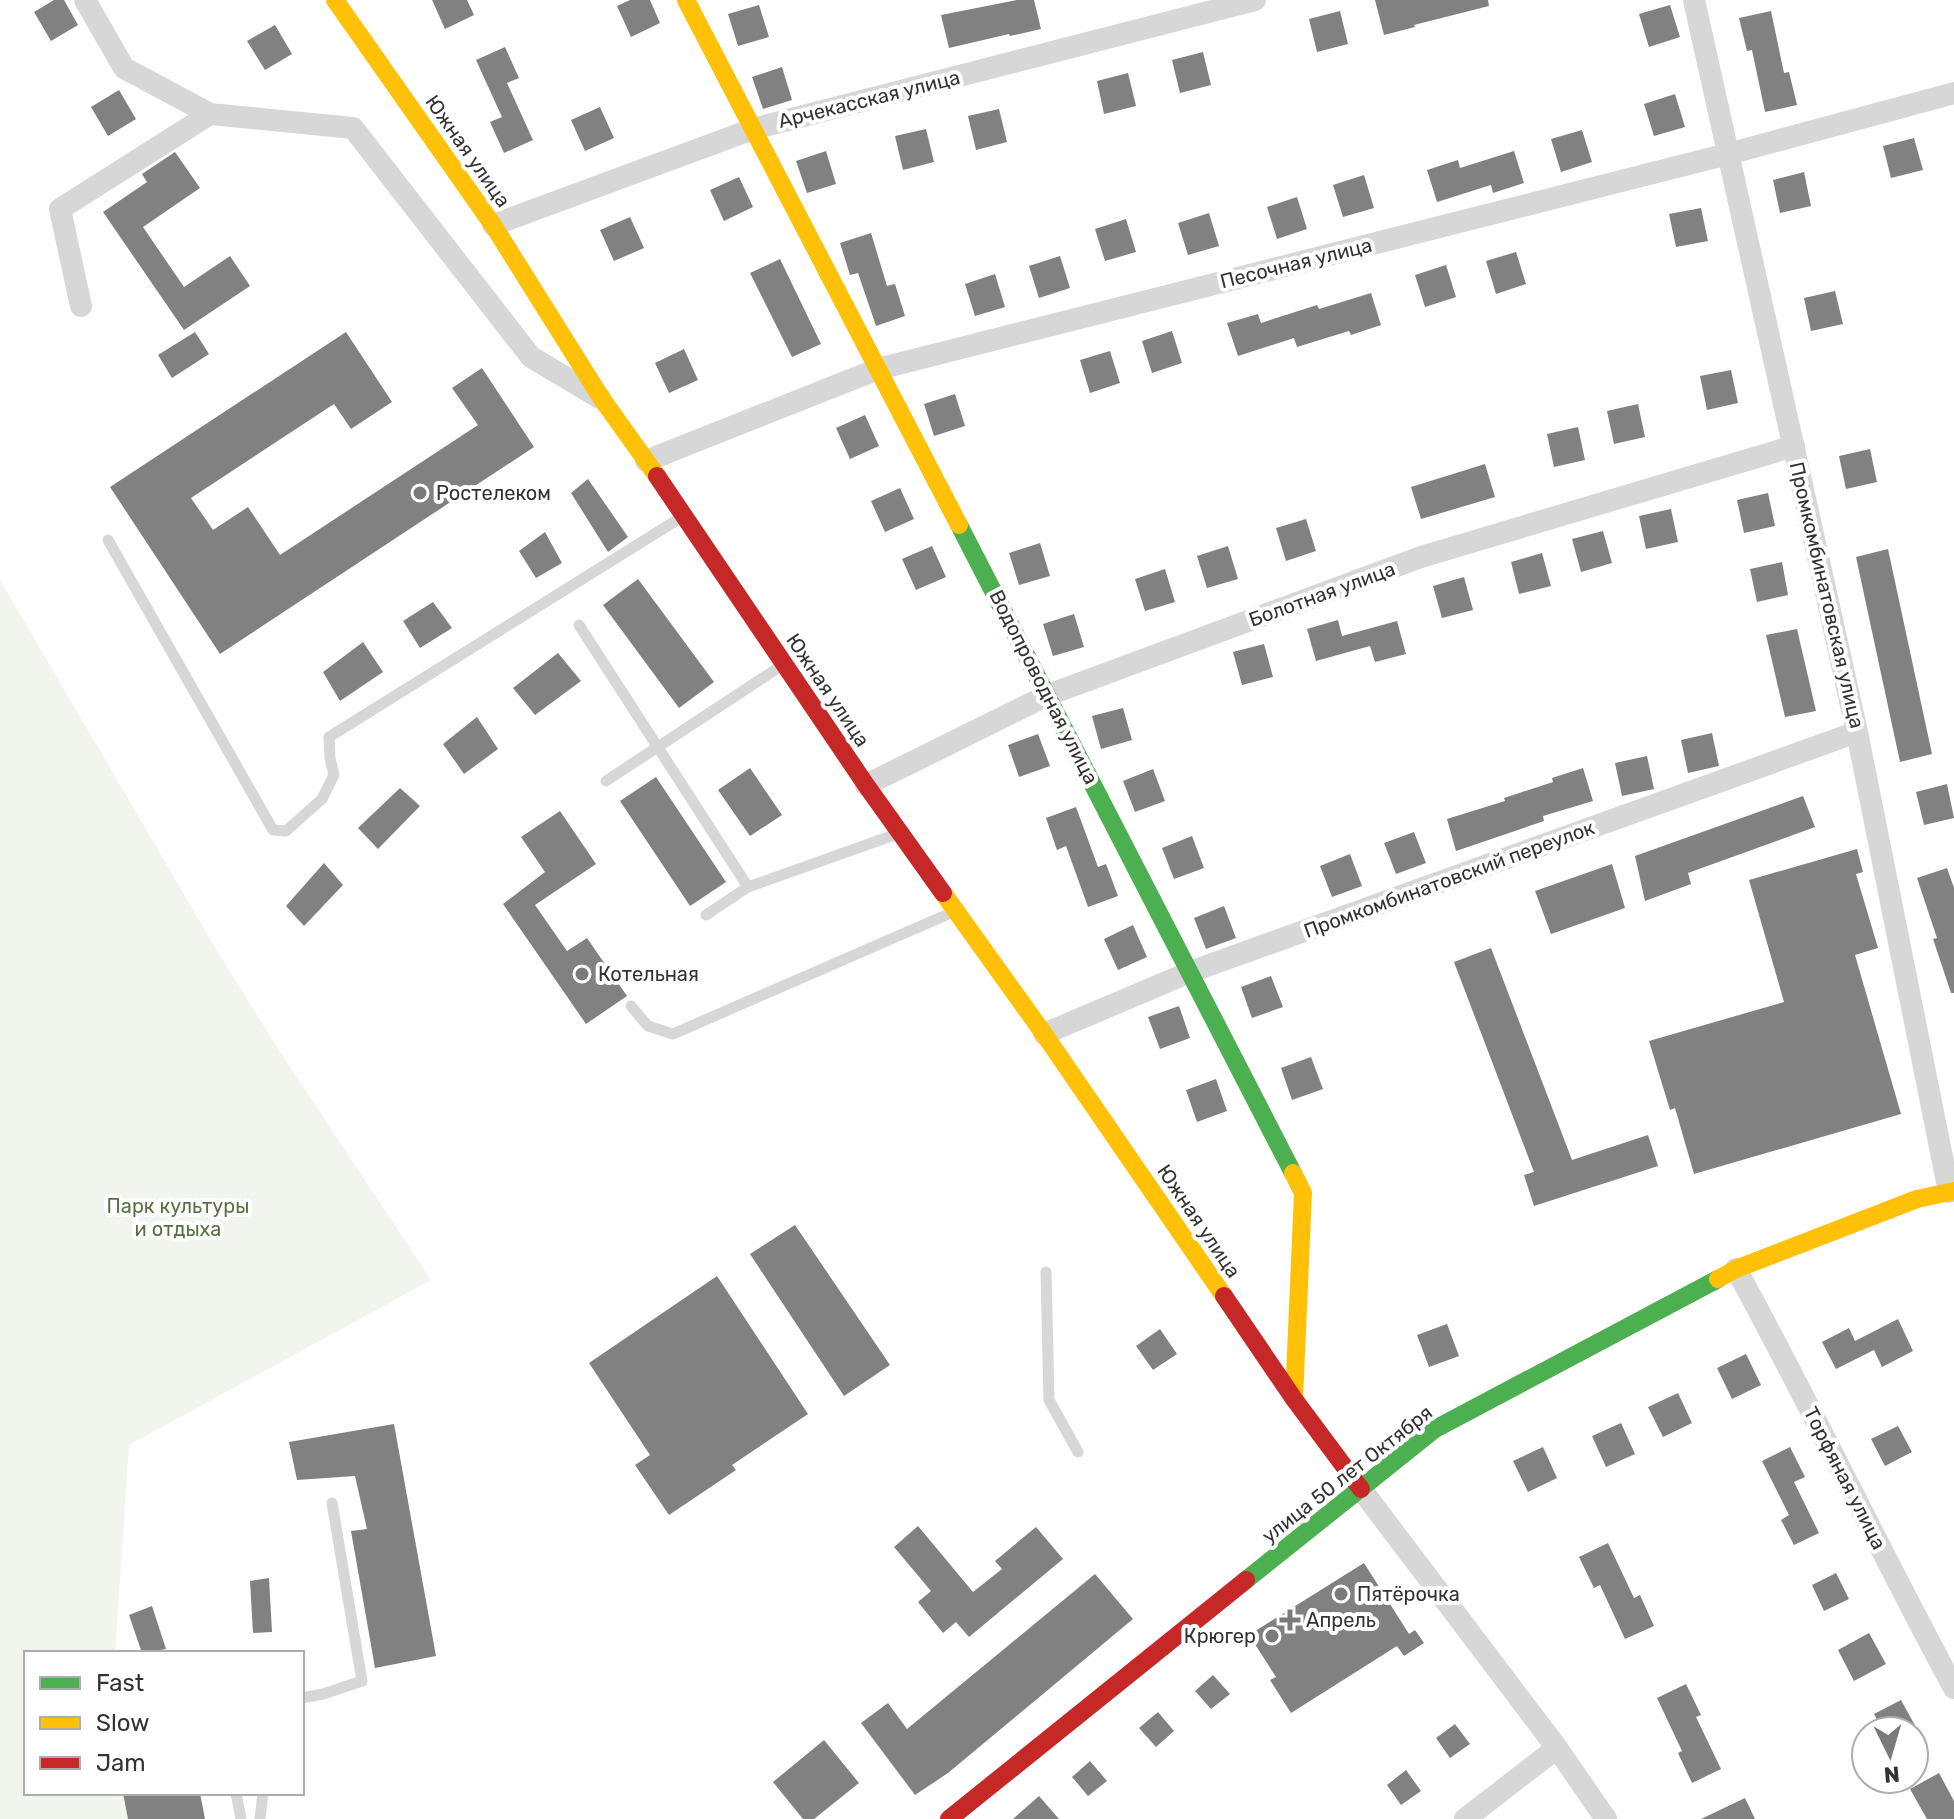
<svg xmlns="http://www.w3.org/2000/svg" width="1954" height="1819" font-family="Rubik,sans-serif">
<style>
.green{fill:#f1f5ed}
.building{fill:#818181}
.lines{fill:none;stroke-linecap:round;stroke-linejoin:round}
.lane{stroke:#d7d7d7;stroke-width:11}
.street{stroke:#d7d7d7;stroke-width:22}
.fast{stroke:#4caf50;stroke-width:18}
.slow{stroke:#ffc107;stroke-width:18}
.jam{stroke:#c62828;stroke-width:18}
.poi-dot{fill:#7a7a7a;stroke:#fff;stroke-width:3}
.labels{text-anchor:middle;stroke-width:8;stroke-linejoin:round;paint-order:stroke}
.street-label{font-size:20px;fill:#333;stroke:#fff}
.poi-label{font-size:20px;fill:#333;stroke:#fff;text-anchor:start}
.park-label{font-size:20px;fill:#56703f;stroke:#fff}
</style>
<rect width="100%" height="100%" fill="#fff"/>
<path class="green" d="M 0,580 L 216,949 L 280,1052 L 431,1280 L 129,1445 L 115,1653 L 26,1653 L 26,1793 L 141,1793 L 147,1819 L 0,1819 Z"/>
<path class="building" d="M 54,0 L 64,0 L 78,25 L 51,41 L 34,12 Z
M 432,0 L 467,0 L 474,15 L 445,29 Z
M 630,0 L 650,0 L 660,23 L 631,37 L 617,6 Z
M 1017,0 L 1034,0 L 1041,29 L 1010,36 L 1009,34 L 949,48 L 941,15 Z
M 1375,0 L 1488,0 L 1489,6 L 1414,25 L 1415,27 L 1384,35 Z
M 759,5 L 769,37 L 738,46 L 728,14 Z
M 1670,5 L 1680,37 L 1649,47 L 1639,14 Z
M 1340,11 L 1348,44 L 1317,52 L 1309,19 Z
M 1771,11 L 1784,73 L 1789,72 L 1797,105 L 1765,112 L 1752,50 L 1747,51 L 1739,18 Z
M 275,25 L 292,54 L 265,70 L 247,41 Z
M 505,47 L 519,78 L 507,83 L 533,140 L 504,153 L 490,122 L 502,117 L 476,60 Z
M 1203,52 L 1211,85 L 1180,93 L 1172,60 Z
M 782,67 L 792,100 L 763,109 L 752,77 Z
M 1128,73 L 1136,106 L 1104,114 L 1097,81 Z
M 119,90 L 136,119 L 108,136 L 91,107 Z
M 1675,94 L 1685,127 L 1654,136 L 1644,104 Z
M 600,107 L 614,138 L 585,151 L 571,120 Z
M 999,109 L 1007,142 L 976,150 L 968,116 Z
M 926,129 L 934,162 L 903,170 L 895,136 Z
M 1582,130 L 1592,162 L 1561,172 L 1551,139 Z
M 1914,138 L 1923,170 L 1891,178 L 1883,146 Z
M 826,151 L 836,184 L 807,193 L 796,161 Z
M 1514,151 L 1524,183 L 1493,193 L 1491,185 L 1437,202 L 1427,170 L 1458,160 L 1460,168 Z
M 175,152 L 200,188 L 143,227 L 184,287 L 230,256 L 250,286 L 184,330 L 103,212 L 147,182 L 142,174 Z
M 1804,172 L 1811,206 L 1780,213 L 1773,180 Z
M 1364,175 L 1374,208 L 1343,217 L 1333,185 Z
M 739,177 L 753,207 L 724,221 L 710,190 Z
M 1297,197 L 1307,229 L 1277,239 L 1267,207 Z
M 1701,208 L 1708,241 L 1676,247 L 1669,214 Z
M 1209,213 L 1219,246 L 1188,255 L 1178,223 Z
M 630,217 L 644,248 L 614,261 L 600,230 Z
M 1126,219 L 1136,252 L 1105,261 L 1095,229 Z
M 871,233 L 887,286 L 895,284 L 905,316 L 876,326 L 858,273 L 850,275 L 840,243 Z
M 1516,252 L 1526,284 L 1496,294 L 1486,261 Z
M 1060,256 L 1070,288 L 1039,298 L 1029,266 Z
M 780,259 L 821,344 L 792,357 L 750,273 Z
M 1446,265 L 1456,297 L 1425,307 L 1415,275 Z
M 995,274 L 1005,307 L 975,316 L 965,284 Z
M 1835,291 L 1843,324 L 1811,331 L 1804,298 Z
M 1371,293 L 1381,325 L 1351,335 L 1349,331 L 1297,347 L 1294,338 L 1238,356 L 1227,323 L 1258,314 L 1261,323 L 1317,305 L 1319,309 Z
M 1172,331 L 1182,363 L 1152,373 L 1142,341 Z
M 195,332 L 209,354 L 172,378 L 158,355 Z
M 346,332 L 392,402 L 351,429 L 334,404 L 191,498 L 213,530 L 248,507 L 280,555 L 478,425 L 452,388 L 482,368 L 534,447 L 220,654 L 110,487 Z
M 684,349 L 698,380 L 669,393 L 655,363 Z
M 1110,351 L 1120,383 L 1090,393 L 1080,360 Z
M 1731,370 L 1738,403 L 1707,410 L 1700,376 Z
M 955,394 L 965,426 L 934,436 L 924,404 Z
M 1638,404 L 1645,437 L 1614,444 L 1607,411 Z
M 865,415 L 879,446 L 850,459 L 836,428 Z
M 1578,427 L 1585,460 L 1554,467 L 1547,434 Z
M 1870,449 L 1877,482 L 1846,489 L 1839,456 Z
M 1485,464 L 1495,497 L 1421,519 L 1411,487 Z
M 588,479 L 628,537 L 608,552 L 571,493 Z
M 900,488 L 914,519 L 885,532 L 871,501 Z
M 1768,493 L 1775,526 L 1744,533 L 1737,500 Z
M 1671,509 L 1678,542 L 1646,549 L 1639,516 Z
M 1306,519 L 1316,551 L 1286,561 L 1276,528 Z
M 1603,531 L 1612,563 L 1581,572 L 1572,539 Z
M 545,532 L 562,563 L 536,578 L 519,551 Z
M 1040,543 L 1050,576 L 1019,585 L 1009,553 Z
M 932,546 L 946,577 L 916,590 L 902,559 Z
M 1228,546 L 1238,579 L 1207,588 L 1197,556 Z
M 1888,549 L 1932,754 L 1900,762 L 1856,557 Z
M 1542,553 L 1551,586 L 1519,594 L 1511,562 Z
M 1782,562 L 1788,595 L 1757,602 L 1750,569 Z
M 1165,569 L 1175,602 L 1145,611 L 1135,579 Z
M 1464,577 L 1473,610 L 1442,618 L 1433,586 Z
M 638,579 L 714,682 L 679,708 L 603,605 Z
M 433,602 L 452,628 L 420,648 L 403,621 Z
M 1074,614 L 1084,647 L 1053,656 L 1043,624 Z
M 1338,620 L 1342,636 L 1397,621 L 1406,654 L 1375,662 L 1370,646 L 1316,661 L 1307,629 Z
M 1797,629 L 1816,711 L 1785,717 L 1766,635 Z
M 363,642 L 383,672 L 340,701 L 323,672 Z
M 1264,644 L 1273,677 L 1242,685 L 1233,652 Z
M 558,653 L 581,681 L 535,715 L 513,688 Z
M 1123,708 L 1132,740 L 1101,749 L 1092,716 Z
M 477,717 L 498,749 L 464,774 L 443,744 Z
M 1712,733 L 1719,766 L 1688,773 L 1681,740 Z
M 1038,734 L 1050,766 L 1019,777 L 1008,745 Z
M 1647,756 L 1654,789 L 1622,796 L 1615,763 Z
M 750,768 L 782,815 L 750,836 L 718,790 Z
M 1583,768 L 1593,801 L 1543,816 L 1544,821 L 1456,851 L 1447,819 L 1505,801 L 1504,798 L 1553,782 L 1552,778 Z
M 1153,769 L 1165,801 L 1135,812 L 1123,781 Z
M 656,777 L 726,882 L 690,906 L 620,801 Z
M 1947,784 L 1954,818 L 1924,825 L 1916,792 Z
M 400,788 L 420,806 L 378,849 L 358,828 Z
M 1803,796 L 1815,827 L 1688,873 L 1691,884 L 1645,901 L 1635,856 Z
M 1076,807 L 1098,867 L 1106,864 L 1118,896 L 1088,907 L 1066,846 L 1057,850 L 1046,818 Z
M 560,811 L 596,864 L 535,905 L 567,951 L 587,938 L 627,996 L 586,1024 L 503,904 L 545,872 L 521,837 Z
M 1414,832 L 1426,863 L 1396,874 L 1384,843 Z
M 1192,836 L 1204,868 L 1174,879 L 1162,848 Z
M 1857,849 L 1863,872 L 1856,874 L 1878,948 L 1855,955 L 1901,1114 L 1694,1174 L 1675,1108 L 1670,1110 L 1649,1041 L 1784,1002 L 1749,880 Z
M 1350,854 L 1362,886 L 1332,897 L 1320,866 Z
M 324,863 L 343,885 L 304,926 L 286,906 Z
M 1612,864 L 1625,908 L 1551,934 L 1535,891 Z
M 1947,868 L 1954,888 L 1954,993 L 1951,993 L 1933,939 L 1937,938 L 1917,878 Z
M 1224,906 L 1236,938 L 1206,949 L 1194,918 Z
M 1133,925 L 1147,957 L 1118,970 L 1104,939 Z
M 1491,948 L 1572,1160 L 1648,1135 L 1658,1166 L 1534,1206 L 1524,1175 L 1534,1172 L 1454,962 Z
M 1271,976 L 1283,1007 L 1252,1018 L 1241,987 Z
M 1179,1006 L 1190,1038 L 1160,1049 L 1148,1017 Z
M 1311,1057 L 1323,1089 L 1292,1100 L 1281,1068 Z
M 1216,1079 L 1227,1111 L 1197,1122 L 1186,1090 Z
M 795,1225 L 890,1365 L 844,1396 L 750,1254 Z
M 717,1276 L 808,1414 L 732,1465 L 736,1470 L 669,1515 L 635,1465 L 650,1455 L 589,1363 Z
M 1898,1319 L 1913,1351 L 1882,1367 L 1874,1350 L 1836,1369 L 1822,1342 L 1849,1328 L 1855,1341 Z
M 1447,1324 L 1459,1356 L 1429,1367 L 1417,1335 Z
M 1160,1329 L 1177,1354 L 1153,1370 L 1136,1346 Z
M 1746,1354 L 1761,1385 L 1732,1399 L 1717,1368 Z
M 1678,1393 L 1692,1423 L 1663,1437 L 1648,1407 Z
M 1621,1423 L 1635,1454 L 1606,1467 L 1592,1436 Z
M 394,1424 L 436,1656 L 375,1668 L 351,1531 L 367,1529 L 355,1476 L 297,1480 L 289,1442 Z
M 1898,1426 L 1912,1452 L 1885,1466 L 1871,1439 Z
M 1543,1447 L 1557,1478 L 1528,1492 L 1513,1461 Z
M 1790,1447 L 1805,1477 L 1794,1482 L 1819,1533 L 1794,1545 L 1781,1520 L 1789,1515 L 1762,1461 Z
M 918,1526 L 973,1592 L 1002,1569 L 995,1561 L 1036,1527 L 1063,1559 L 969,1637 L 956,1622 L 943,1633 L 918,1602 L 931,1591 L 894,1547 Z
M 1608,1543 L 1634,1598 L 1640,1595 L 1654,1626 L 1625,1639 L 1600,1585 L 1594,1588 L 1579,1557 Z
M 1364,1563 L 1409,1634 L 1415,1630 L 1424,1643 L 1404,1656 L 1397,1646 L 1291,1713 L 1270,1680 L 1276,1677 L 1249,1635 Z
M 1836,1573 L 1849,1599 L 1824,1611 L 1812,1585 Z
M 1095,1574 L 1133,1619 L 948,1773 L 915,1795 L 861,1723 L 888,1703 L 907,1729 Z
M 269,1578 L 272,1632 L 253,1633 L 250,1581 Z
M 152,1606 L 166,1649 L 142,1653 L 129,1615 Z
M 1869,1633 L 1886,1664 L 1854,1681 L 1838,1650 Z
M 1213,1675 L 1230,1694 L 1211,1709 L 1195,1691 Z
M 1686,1684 L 1701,1715 L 1696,1717 L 1721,1769 L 1692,1783 L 1678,1753 L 1682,1751 L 1657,1698 Z
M 1901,1700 L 1918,1731 L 1883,1731 L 1874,1714 Z
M 1158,1712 L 1174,1731 L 1156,1747 L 1139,1728 Z
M 1455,1724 L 1470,1744 L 1450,1758 L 1436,1738 Z
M 824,1740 L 859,1783 L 814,1819 L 803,1819 L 773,1782 Z
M 1090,1761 L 1107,1781 L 1088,1796 L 1072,1777 Z
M 1406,1770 L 1421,1791 L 1401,1805 L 1387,1785 Z
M 1939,1773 L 1954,1801 L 1954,1819 L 1927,1819 L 1910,1789 Z
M 123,1793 L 200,1793 L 205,1819 L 128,1819 Z
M 1039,1796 L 1059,1819 L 1013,1819 Z
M 1745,1798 L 1755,1819 L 1701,1819 Z"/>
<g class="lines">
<path class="lane" d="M 108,540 L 273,830 L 286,831 L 322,799 L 334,775 L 330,758 L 329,737 L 685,515
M 579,625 L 748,887
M 606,781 L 784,664
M 706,915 L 748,887 L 897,834
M 631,1006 L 648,1026 L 673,1034 L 953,912
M 1046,1272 L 1049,1400 L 1078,1452
M 302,1698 L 323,1694 L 362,1681 L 332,1503
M 236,1793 L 241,1819
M 260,1819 L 263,1793"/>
<path class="street" d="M 85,0 L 124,68 L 210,114 L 353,128 L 531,357 L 600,398
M 1694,0 L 1857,732 L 1949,1192
M 493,225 L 753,129 L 1255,0
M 81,306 L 60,209 L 210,114
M 646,461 L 878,369 L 1728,154 L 1954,93
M 866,785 L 1048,695 L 1421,557 L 1794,446
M 1044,1034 L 1190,972 L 1857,732
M 1736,1269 C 1812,1407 1879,1550 1954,1688
M 1361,1489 L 1557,1748 L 1606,1819
M 1465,1819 L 1557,1748"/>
<path class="fast" d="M 959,525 L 1293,1173
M 1246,1580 L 1435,1429 L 1718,1279"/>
<path class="slow" d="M 335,0 L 493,225 L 602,399 L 657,476
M 686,0 L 959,525
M 943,893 L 1044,1034 L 1224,1296
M 1293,1173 L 1303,1193 L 1294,1399
M 1718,1279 L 1736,1269 L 1917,1199 L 1954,1191"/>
<path class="jam" d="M 657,476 L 866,785 L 943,893
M 1224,1296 L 1294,1399 L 1361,1489
M 949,1819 L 1246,1580"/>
</g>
<g class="poi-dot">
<circle cx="420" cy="493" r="8"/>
<circle cx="582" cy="974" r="8"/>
<circle cx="1341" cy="1594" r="8"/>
<path d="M1286 1608h8v8h8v8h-8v8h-8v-8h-8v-8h8z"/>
<circle cx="1272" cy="1636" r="8"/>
</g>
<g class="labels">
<g class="street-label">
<text transform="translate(869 99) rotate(-14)" y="7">Арчекасская улица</text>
<text transform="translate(468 151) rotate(55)" y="7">Южная улица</text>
<text transform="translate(1296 263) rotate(-14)" y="7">Песочная улица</text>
<text transform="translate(1322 594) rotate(-20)" y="7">Болотная улица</text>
<text transform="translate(1827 595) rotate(77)" y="7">Промкомбинатовская улица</text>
<text transform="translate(1044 687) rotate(63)" y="7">Водопроводная улица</text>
<text transform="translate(828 690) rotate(56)" y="7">Южная улица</text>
<text transform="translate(1449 879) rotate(-20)" y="7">Промкомбинатовский переулок</text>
<text transform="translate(1199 1221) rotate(56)" y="7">Южная улица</text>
<text transform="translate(1347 1474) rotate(-38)" y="7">улица 50 лет Октября</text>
<text transform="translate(1845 1478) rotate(63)" y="7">Торфяная улица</text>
</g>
<g class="poi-label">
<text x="436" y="500">Ростелеком</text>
<text x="598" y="981">Котельная</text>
<text x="1357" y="1601">Пятёрочка</text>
<text x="1306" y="1627">Апрель</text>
<text x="1256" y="1643" text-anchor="end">Крюгер</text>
</g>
<g class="park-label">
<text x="178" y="1213">Парк культуры<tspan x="178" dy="23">и отдыха</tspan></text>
</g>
</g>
<rect x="24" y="1651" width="280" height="144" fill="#ffffff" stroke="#adadad" stroke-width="2"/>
<rect x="40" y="1677" width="40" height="12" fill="#4caf50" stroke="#adadad" stroke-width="2"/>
<text x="96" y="1691" font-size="24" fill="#333333">Fast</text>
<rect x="40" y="1717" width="40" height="12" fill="#ffc107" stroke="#adadad" stroke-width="2"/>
<text x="96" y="1731" font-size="24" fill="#333333">Slow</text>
<rect x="40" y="1757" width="40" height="12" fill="#c62828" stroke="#adadad" stroke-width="2"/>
<text x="96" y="1771" font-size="24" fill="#333333">Jam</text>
<g transform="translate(1890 1755) rotate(175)"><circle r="38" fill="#ffffff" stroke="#adadad" stroke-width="2"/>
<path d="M0-6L14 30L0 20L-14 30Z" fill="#7a7a7a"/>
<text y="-12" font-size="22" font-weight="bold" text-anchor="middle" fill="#333333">N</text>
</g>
</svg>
